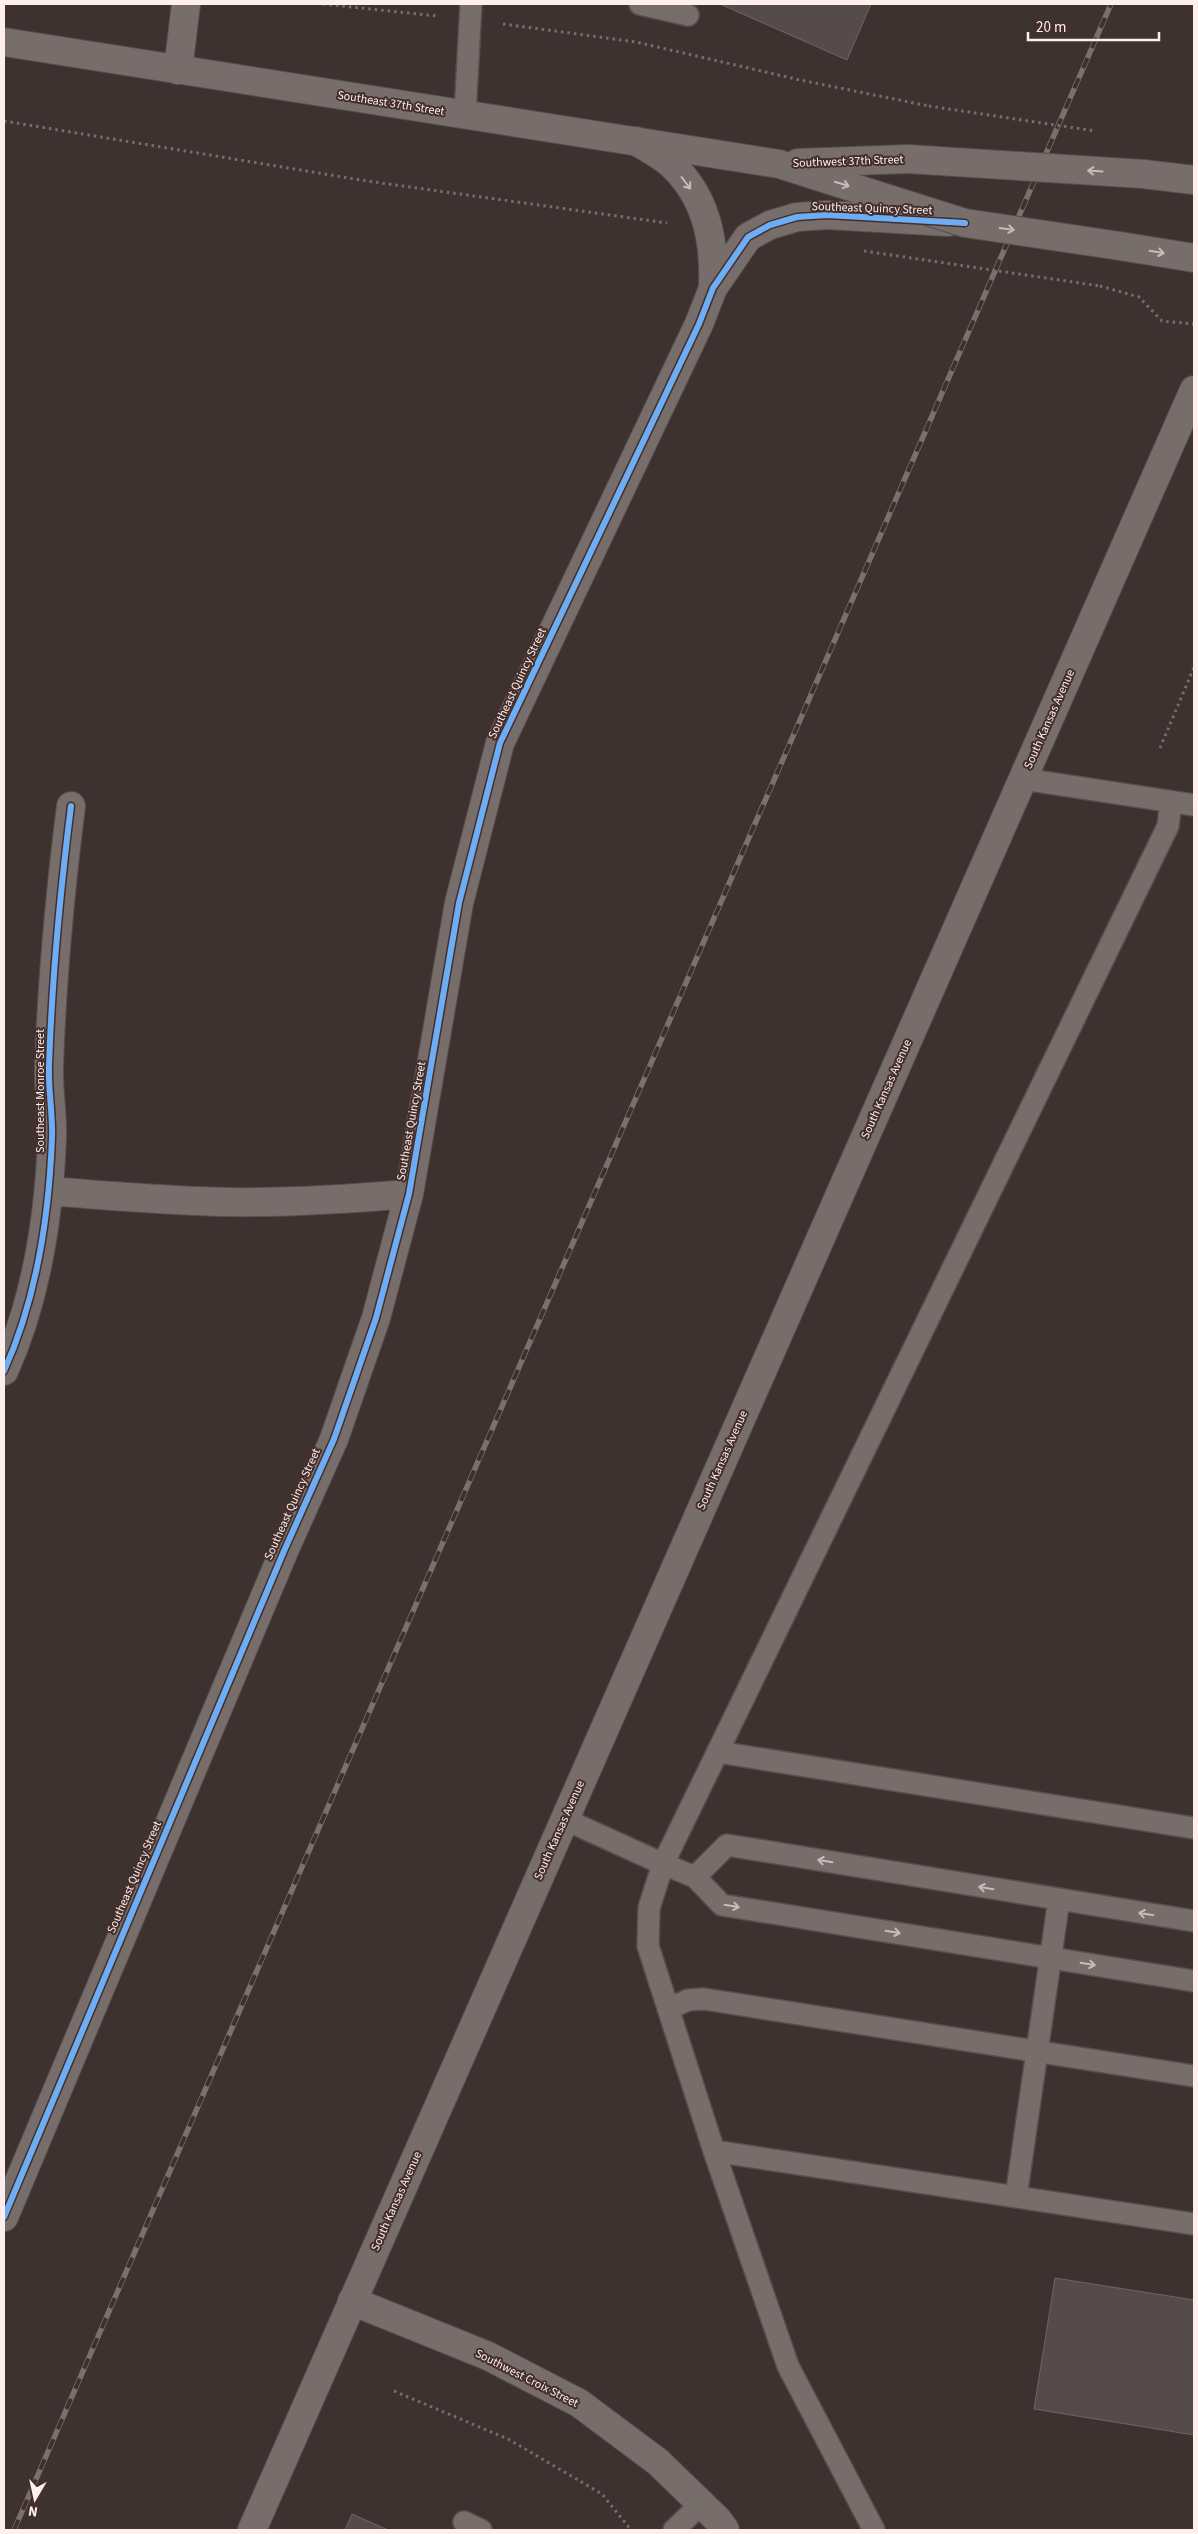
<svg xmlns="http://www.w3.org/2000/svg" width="1198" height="2534" font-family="'Source Sans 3',sans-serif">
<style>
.building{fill:#554b4a;stroke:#706564}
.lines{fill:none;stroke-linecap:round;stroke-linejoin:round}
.service-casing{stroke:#584e4c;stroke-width:24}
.minor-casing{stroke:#584e4c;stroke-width:30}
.tertiary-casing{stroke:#584e4c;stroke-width:30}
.secondary-casing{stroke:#584e4c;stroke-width:30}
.path{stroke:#776e6c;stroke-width:3;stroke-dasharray:2.5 4;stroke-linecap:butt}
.service{stroke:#776e6c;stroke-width:21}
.minor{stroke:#776e6c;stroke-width:28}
.tertiary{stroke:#776e6c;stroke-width:28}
.secondary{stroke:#776e6c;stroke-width:28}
.rail-casing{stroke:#7a716f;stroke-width:5.5}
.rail{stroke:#442e2b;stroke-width:4;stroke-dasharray:11;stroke-linecap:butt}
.secondary-bridge-casing{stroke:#584e4c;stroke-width:30;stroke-linecap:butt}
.path-bridge{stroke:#776e6c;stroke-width:3;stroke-dasharray:2.5 4;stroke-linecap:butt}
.secondary-bridge{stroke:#776e6c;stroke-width:28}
.cycleway-casing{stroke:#442e2b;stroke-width:9}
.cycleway{stroke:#6dadf4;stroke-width:6}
.oneway{stroke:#c8bbb9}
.labels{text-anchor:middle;stroke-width:4;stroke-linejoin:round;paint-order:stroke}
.street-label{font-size:12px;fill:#feefec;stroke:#442e2b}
</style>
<rect width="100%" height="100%" fill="#3e3231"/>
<path class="building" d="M 720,4 L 871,4 L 847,60 Z
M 1055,2278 L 1194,2300 L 1194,2435 L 1034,2409 Z
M 352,2514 L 388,2530 L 345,2530 Z"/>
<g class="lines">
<defs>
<path id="service" d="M 640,4 L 688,15
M 465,114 L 471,4
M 1023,779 L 1194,805
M 718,1752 L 1194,1828
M 564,1819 L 663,1864 L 1168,826 L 1171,802
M 695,1877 L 727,1845 L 1194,1921
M 1194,1981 L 722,1905 L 695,1877 L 663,1864 L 649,1908 L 648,1946 L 714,2151 L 1194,2224
M 668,2009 L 688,2000 L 704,1999 L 1194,2076
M 714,2151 L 788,2366 L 874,2530
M 1016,2197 L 1059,1899
M 464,2522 L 481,2530
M 674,2530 L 701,2504"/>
<path id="minor" d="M 178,70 L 186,4
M 636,141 C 647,148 661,155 671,164 C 707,197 715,242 713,288
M 49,1191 C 109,1196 169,1201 229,1202 C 289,1203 349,1199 409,1194
M 4,1371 C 37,1298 49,1217 52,1138 C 53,1114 48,1090 49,1066 C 52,978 60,893 71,806
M 4,2217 L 284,1551 L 334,1439 L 376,1318 L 409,1194 L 459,903 L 500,743 L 699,324 L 713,288 L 748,237 L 770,225 L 797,217 L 827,215 L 948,222"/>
<path id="tertiary" d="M 352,2301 L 488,2356 L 579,2403 L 658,2462 L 718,2520 L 725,2530"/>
<path id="secondary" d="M 4,42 L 779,164 L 892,200
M 798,163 L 908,159
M 1143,174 L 1194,180
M 1120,246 L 1194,258
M 252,2530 L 1194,390"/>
</defs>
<use href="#service" class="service-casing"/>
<use href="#minor" class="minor-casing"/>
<use href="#tertiary" class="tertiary-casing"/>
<use href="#secondary" class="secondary-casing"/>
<path class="path" d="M 323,4 L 437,16
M 503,24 L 636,42 L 800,80 L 929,106
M 4,121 L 367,181 L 667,223
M 1100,286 L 1139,297 L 1162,321 L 1194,324
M 1160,748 L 1194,667
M 394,2391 L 508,2439 L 602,2494 L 631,2530"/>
<use href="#service" class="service"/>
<use href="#minor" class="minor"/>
<use href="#tertiary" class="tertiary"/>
<use href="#secondary" class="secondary"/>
<defs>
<path id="rail" d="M 14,2530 L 1111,4"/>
</defs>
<use href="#rail" class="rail-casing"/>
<use href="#rail" class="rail"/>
<defs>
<path id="secondary-bridge" d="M 908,159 L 1143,174
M 892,200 L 965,223 L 1120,246"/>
</defs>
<use href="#secondary-bridge" class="secondary-bridge-casing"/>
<path class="path-bridge" d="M 929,106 L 1095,131
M 864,251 L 1100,286"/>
<use href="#secondary-bridge" class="secondary-bridge"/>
<defs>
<path id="cycleway" d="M 4,1371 C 37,1298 49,1217 52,1138 C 53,1114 48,1090 49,1066 C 52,978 60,893 71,806
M 4,2217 L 284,1551 L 334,1439 L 376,1318 L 409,1194 L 459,903 L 500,743 L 699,324 L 713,288 L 748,237 L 770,225 L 797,217 L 827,215 L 965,223"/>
</defs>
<use href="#cycleway" class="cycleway-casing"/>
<use href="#cycleway" class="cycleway"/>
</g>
<defs><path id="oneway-shaft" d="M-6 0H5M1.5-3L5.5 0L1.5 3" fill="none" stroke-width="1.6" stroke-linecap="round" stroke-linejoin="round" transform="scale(1.25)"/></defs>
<g class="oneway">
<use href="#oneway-shaft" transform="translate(1095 171) rotate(-176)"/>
<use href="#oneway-shaft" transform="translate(686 183) rotate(53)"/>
<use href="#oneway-shaft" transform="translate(842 184) rotate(17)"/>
<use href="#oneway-shaft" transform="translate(1007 229) rotate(8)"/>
<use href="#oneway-shaft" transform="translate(1157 252) rotate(9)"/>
<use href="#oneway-shaft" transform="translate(825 1861) rotate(-171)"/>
<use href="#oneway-shaft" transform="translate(986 1888) rotate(-171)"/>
<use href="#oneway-shaft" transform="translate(732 1906) rotate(9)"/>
<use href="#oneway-shaft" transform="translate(1146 1914) rotate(-171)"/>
<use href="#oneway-shaft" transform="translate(893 1932) rotate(9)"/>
<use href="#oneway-shaft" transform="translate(1088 1964) rotate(9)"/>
</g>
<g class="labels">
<g class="street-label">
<text transform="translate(391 103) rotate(9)" y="4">Southeast 37th Street</text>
<text transform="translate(848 161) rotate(-2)" y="4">Southwest 37th Street</text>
<text transform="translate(872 208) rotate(2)" y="4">Southeast Quincy Street</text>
<text transform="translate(517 683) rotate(-65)" y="4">Southeast Quincy Street</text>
<text transform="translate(1049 719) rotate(-66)" y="4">South Kansas Avenue</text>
<text transform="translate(886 1089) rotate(-66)" y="4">South Kansas Avenue</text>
<text transform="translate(40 1091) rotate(-90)" y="4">Southeast Monroe Street</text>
<text transform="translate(411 1121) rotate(-80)" y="4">Southeast Quincy Street</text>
<text transform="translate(722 1460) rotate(-66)" y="4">South Kansas Avenue</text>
<text transform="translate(292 1504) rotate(-66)" y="4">Southeast Quincy Street</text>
<text transform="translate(559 1830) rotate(-66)" y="4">South Kansas Avenue</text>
<text transform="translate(134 1877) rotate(-67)" y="4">Southeast Quincy Street</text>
<text transform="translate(396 2201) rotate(-66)" y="4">South Kansas Avenue</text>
<text transform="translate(527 2378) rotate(27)" y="4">Southwest Croix Street</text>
</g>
</g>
<rect width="1198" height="2534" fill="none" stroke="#feefec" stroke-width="10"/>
<g transform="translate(35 2499) rotate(189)" stroke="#442e2b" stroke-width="4" paint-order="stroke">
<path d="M0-4L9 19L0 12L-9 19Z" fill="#feefec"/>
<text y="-8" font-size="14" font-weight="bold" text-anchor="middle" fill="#feefec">N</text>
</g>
<path d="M1028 32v8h131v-8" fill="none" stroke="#feefec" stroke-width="2.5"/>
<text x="1036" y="32" font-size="15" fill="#feefec" stroke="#442e2b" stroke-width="4" paint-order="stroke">20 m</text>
</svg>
